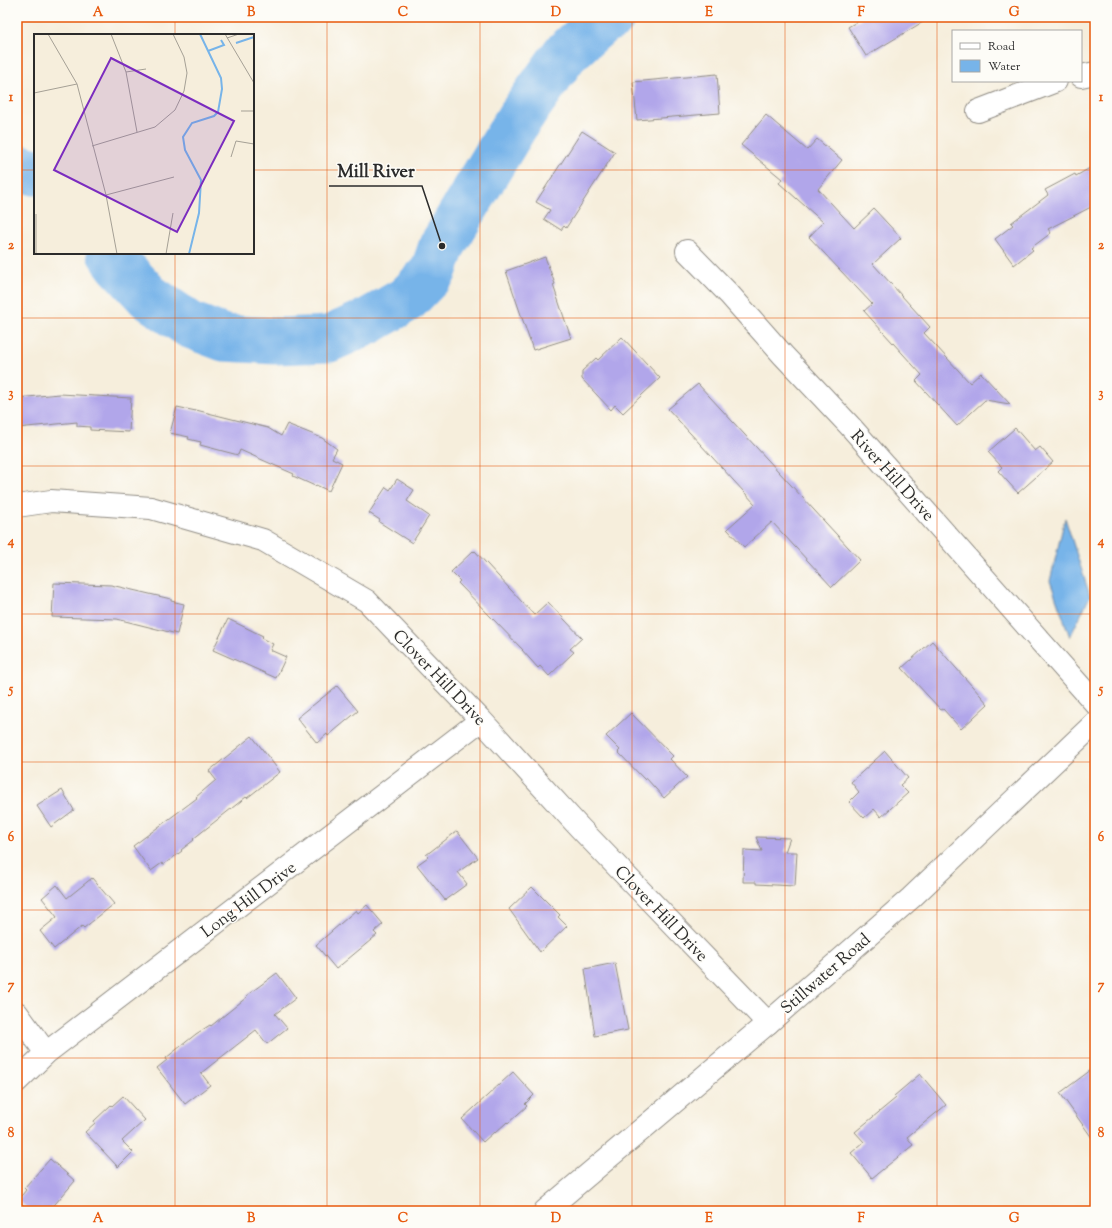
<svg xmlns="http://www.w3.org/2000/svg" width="1112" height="1228" font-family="'Sorts Mill Goudy',serif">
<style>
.water{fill:#77b4e9;stroke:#51708a}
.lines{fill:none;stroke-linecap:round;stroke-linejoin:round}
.river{stroke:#77b4e9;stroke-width:47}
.building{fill:#b1a6ea}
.street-casing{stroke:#908c84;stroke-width:24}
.secondary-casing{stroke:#908c84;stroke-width:24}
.street{stroke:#fff;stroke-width:22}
.secondary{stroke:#fff;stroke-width:22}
.grid{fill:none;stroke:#e8590c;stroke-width:1;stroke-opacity:0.55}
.labels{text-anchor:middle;stroke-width:3;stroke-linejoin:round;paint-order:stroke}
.street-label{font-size:17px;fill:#2b2b2b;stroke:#fdfcf7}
.inset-river{fill:none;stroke:#77b4e9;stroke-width:2}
.inset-road{fill:none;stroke:#a5a095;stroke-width:1}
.view{fill:#7b2cbf;fill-opacity:0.15;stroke:#7b2cbf;stroke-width:2}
.inset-edge{fill:none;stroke:#2b2b2b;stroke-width:2}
.leader{fill:none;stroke:#2b2b2b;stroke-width:1.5}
.callout-dot{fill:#2b2b2b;stroke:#fdfcf7;stroke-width:1.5}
.callout-label{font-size:18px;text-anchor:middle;font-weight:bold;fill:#2b2b2b;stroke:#fdfcf7;stroke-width:3;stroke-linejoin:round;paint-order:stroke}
.neatline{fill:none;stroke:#e8590c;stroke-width:1.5}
.grid-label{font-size:13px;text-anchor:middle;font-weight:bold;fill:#e8590c}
</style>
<rect width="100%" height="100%" fill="#fdfcf7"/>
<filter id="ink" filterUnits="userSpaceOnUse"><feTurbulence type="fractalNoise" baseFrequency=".025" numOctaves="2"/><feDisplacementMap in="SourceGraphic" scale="8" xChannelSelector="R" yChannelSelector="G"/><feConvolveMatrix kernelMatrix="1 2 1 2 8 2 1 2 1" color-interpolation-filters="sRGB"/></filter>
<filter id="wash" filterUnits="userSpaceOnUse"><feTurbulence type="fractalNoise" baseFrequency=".012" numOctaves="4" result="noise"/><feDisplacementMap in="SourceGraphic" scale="16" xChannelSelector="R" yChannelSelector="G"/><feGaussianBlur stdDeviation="0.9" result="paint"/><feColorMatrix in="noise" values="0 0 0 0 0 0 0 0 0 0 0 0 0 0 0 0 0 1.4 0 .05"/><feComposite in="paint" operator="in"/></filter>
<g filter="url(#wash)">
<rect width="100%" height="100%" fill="#f6eedc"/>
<path class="water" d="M 1065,518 L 1090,596 L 1070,637 L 1050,581 Z"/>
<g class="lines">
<path class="river" d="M 17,167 L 35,172
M 110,253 L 119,265 L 149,297 L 190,325 L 224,338 L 275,341 L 329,339 L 369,321 L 407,299 L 433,272 L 442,246 L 518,120 L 565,54 L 602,21 L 612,17"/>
</g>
<g id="blocks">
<path class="building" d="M 865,17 L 931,17 L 866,56 L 848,27 Z
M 717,74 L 720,113 L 637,120 L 633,82 Z
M 766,115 L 807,150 L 817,139 L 842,160 L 818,189 L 854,228 L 874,209 L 901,238 L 873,264 L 930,327 L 924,333 L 970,383 L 981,373 L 1010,404 L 985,400 L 957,426 L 916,381 L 922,375 L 864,311 L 872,304 L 809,237 L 823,222 L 779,183 L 782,179 L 741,145 Z
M 582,131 L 615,152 L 566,228 L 564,226 L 561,230 L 544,219 L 550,210 L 536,202 Z
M 1095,165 L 1095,205 L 1048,229 L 1051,233 L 1031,248 L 1033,250 L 1014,265 L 995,239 L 1013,225 L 1011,223 L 1048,195 L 1045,190 L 1075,174 L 1076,176 Z
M 545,257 L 555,284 L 553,285 L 571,338 L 533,350 L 506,271 Z
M 622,337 L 660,378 L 623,413 L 615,405 L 611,410 L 582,379 L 582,371 L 596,358 L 598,360 Z
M 698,384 L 860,560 L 832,587 L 772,522 L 744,547 L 727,529 L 755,504 L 668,409 Z
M 60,394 L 131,398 L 129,432 L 90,430 L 90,427 L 77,426 L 77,422 L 17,428 L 17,398 Z
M 177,407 L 196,411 L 196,410 L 268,428 L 281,436 L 287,424 L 322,438 L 337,449 L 332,458 L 342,463 L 329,491 L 316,485 L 315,486 L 293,476 L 294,474 L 240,450 L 238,455 L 200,445 L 201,442 L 188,439 L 189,437 L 170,433 Z
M 1015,428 L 1035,451 L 1040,447 L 1053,462 L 1018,493 L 998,471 L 1002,467 L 988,452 Z
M 397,479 L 414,490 L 407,501 L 429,516 L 412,543 L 379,522 L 380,520 L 369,513 L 386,487 L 390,490 Z
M 473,551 L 474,552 L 475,551 L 534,615 L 548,602 L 582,638 L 570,649 L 574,652 L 549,676 L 540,666 L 538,668 L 522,650 L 523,650 L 458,583 L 460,581 L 451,572 Z
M 54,583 L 111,585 L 171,599 L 171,601 L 184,604 L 177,634 L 117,619 L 52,617 Z
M 228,619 L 263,636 L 261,638 L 273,644 L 270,650 L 286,657 L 276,678 L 213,650 Z
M 932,641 L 988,704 L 961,729 L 943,709 L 941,710 L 902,668 Z
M 337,686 L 358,711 L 328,736 L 327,734 L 317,743 L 297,718 Z
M 631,713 L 673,756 L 670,759 L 687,777 L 664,798 L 646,778 L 645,780 L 618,752 L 620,750 L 606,736 Z
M 252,736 L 280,772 L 247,798 L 246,797 L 193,839 L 194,840 L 181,850 L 182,851 L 163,865 L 162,863 L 151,871 L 133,846 L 197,798 L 196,797 L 216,780 L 209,771 Z
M 885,751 L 908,778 L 900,785 L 908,793 L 881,817 L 874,809 L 864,818 L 849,802 L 859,792 L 851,782 Z
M 62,790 L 74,810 L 51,827 L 37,806 Z
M 457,831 L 478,858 L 458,872 L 467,884 L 445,900 L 417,865 L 428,857 L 426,855 Z
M 756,837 L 790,838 L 785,852 L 797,852 L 795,886 L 756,884 L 756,882 L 743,882 L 744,850 L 762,851 Z
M 92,878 L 114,904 L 84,928 L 82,926 L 54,949 L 40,931 L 57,917 L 42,898 L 57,885 L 67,898 Z
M 532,887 L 560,915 L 558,917 L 567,926 L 540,952 L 509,909 Z
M 367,905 L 383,924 L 374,932 L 377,935 L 336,969 L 316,945 L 356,910 L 358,913 Z
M 615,963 L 628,1030 L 595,1036 L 585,969 Z
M 277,973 L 296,998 L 275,1014 L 287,1028 L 267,1044 L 256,1030 L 201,1073 L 210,1085 L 185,1104 L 157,1068 L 167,1060 L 166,1058 L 196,1034 L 210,1025 L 211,1026 L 247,997 L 246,996 Z
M 1095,1067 L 1095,1142 L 1060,1093 Z
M 513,1072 L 534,1095 L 525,1104 L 527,1106 L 508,1123 L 507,1122 L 495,1133 L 494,1132 L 483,1142 L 462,1119 Z
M 920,1074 L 946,1105 L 907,1137 L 913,1145 L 872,1178 L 851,1153 L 864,1142 L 855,1132 L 896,1098 L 894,1096 Z
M 123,1096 L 145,1120 L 122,1141 L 133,1152 L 118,1167 L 85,1132 L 95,1123 L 94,1121 L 111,1105 L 112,1106 Z
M 50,1159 L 75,1181 L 49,1211 L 30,1211 L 18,1200 L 26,1190 L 24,1188 Z"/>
</g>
</g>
<g filter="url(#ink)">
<use href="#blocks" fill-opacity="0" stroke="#908c84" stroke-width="1"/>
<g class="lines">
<defs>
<path id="street" d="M 1081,76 L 1095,73
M 978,111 L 1056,81
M 687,251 L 729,294 L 783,355 L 850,426 L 1095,703
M 17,506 L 51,501 L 151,508 L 263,540 L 367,601 L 481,720 L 579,827 L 768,1023
M 17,1013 L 46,1053
M 17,1081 L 46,1053 L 481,720"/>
<path id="secondary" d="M 545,1211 L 768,1023 L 911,898 L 1095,723"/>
</defs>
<use href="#street" class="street-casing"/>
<use href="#secondary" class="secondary-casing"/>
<use href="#street" class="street"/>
<use href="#secondary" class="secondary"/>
</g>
</g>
<path class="grid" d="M 175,17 L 175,35M 327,17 L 327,1211M 480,17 L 480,1211M 632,17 L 632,1211M 785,17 L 785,1211M 937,17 L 937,1211M 17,170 L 35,170M 253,170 L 1095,170M 175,253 L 175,1211M 17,318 L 1095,318M 17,466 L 1095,466M 17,614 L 1095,614M 17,762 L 1095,762M 17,910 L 1095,910M 17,1058 L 1095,1058"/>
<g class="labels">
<g class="street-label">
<text transform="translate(893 475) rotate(48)" y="6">River Hill Drive</text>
<text transform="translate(440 677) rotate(46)" y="6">Clover Hill Drive</text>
<text transform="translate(248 899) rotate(-37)" y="6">Long Hill Drive</text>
<text transform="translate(662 913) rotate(46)" y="6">Clover Hill Drive</text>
<text transform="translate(825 973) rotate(-41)" y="6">Stillwater Road</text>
</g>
</g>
<g transform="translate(34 34)">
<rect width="220" height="220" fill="#f6eedc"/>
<path class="inset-river" d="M 202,9 L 220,3M 174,17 L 190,11 L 187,6M 155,220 L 165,179 L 167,146 L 151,116 L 149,103 L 158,89 L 180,82 L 184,78 L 188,55 L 187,44 L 166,0"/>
<path class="inset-road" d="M 14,0 L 43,50 L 72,161 L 83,220M 77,0 L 92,38 L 103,98M 191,0 L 220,49M 193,4 L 205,0M 92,38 L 112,35M 0,59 L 43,50M 207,77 L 220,77M 58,112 L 121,93 L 141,76 L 150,57 L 153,39 L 150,23 L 139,0M 197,123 L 202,107 L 220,110M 72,161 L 140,143M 2,220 L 2,180M 132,220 L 139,179"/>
<path class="view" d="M 77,24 L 200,87 L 143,198 L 20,136 Z"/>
<rect width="220" height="220" class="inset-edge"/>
</g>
<path class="leader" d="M442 246L422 186H329"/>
<circle class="callout-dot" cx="442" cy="246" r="4"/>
<g class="callout-label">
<text x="376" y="177">Mill River</text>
</g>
<rect width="1112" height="1228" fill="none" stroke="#fdfcf7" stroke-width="44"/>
<rect x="952" y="30" width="130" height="52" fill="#fdfcf7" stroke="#a9a8a5"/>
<rect x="960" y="43" width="20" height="6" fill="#ffffff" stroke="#a9a8a5"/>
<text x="988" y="50" font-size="12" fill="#2b2b2b">Road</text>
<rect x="960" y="60" width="20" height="12" fill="#77b4e9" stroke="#a9a8a5"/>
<text x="988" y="70" font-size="12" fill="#2b2b2b">Water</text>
<rect x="22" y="22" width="1068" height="1184" class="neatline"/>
<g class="grid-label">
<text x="98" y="16">A</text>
<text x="251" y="16">B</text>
<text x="403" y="16">C</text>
<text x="556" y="16">D</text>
<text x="709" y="16">E</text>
<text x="861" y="16">F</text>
<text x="1014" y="16">G</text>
<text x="11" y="101">1</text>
<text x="1101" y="101">1</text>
<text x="11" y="249">2</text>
<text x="1101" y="249">2</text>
<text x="11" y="397">3</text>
<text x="1101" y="397">3</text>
<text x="11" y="545">4</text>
<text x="1101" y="545">4</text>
<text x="11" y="693">5</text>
<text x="1101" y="693">5</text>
<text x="11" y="841">6</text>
<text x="1101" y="841">6</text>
<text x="11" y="989">7</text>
<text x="1101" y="989">7</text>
<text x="11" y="1137">8</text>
<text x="1101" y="1137">8</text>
<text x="98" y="1222">A</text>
<text x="251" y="1222">B</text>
<text x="403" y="1222">C</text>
<text x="556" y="1222">D</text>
<text x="709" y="1222">E</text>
<text x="861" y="1222">F</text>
<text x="1014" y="1222">G</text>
</g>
</svg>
